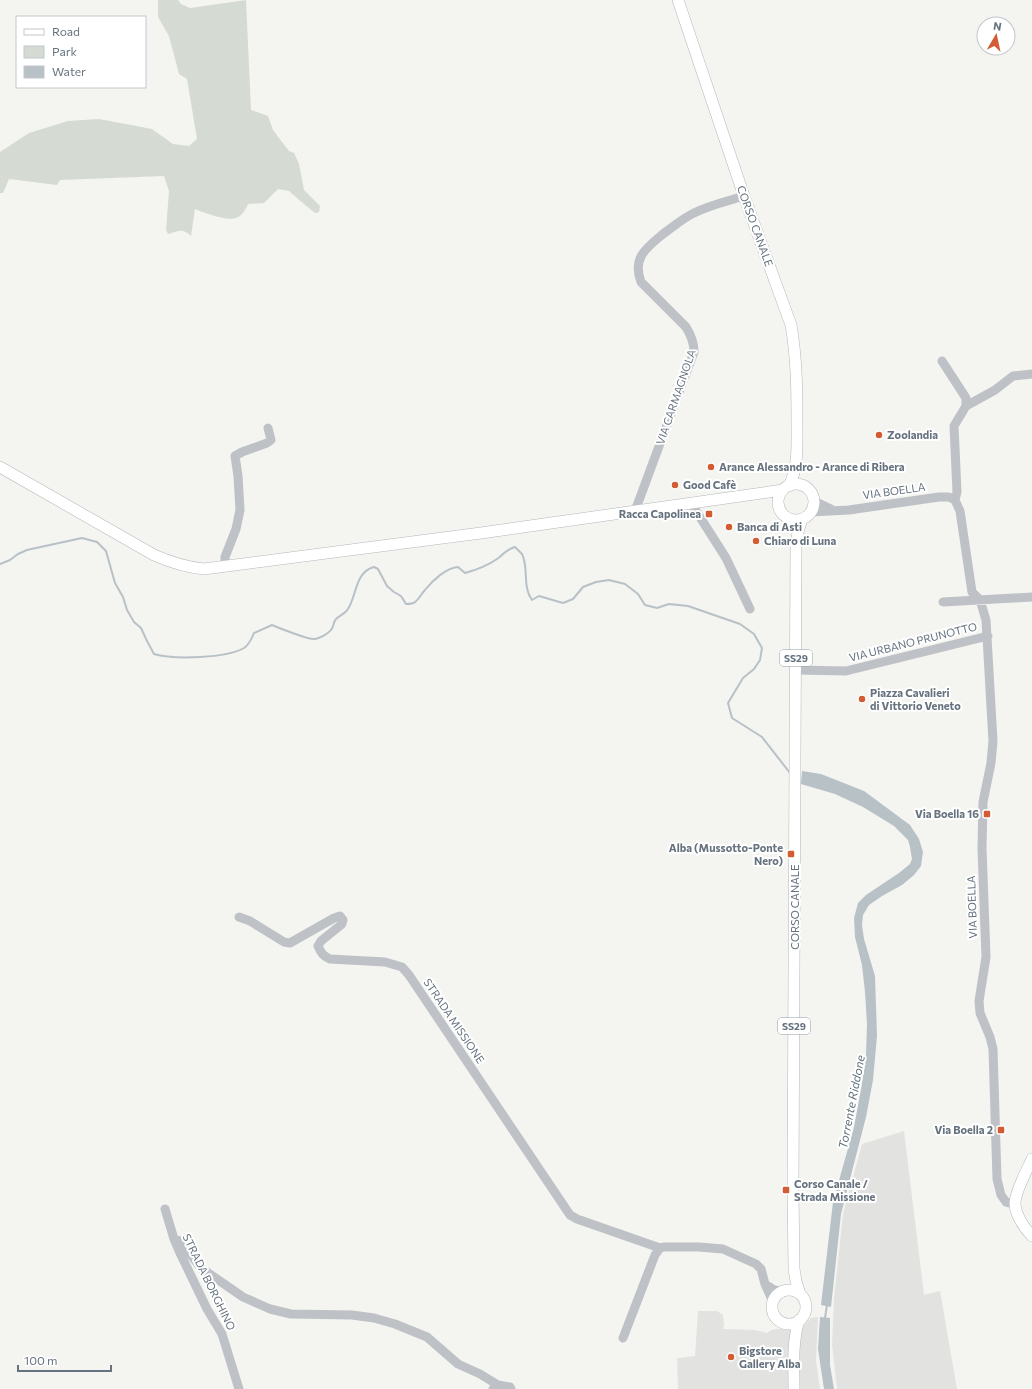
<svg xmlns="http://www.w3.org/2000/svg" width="1032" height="1389" font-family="Commissioner,sans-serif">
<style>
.built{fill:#e2e3e1}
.green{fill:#d5dbd2}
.water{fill:#b8c1c6}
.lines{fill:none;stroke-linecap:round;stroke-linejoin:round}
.stream{stroke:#b8c1c6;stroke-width:2}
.major-casing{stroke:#b4b7ba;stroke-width:12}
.minor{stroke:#bec1c5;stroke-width:9}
.major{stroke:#fff;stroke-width:11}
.poi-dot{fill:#d25c33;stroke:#fff;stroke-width:1.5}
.labels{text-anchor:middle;stroke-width:4;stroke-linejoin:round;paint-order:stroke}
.shield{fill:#fff;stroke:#949da5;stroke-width:1}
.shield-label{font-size:10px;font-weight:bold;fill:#66737f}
.street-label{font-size:11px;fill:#66737f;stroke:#fff}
.poi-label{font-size:11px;font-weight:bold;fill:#66737f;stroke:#fff;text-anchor:start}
.water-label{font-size:12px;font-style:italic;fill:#62747c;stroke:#fff}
</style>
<rect width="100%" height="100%" fill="#f4f4f1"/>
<path class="built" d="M 904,1131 L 924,1295 L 940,1291 L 957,1389 L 837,1389 L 832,1345 L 834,1299 L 843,1214 L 862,1144 Z
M 698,1311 L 717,1311 L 723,1315 L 724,1324 L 723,1329 L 755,1330 L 767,1333 L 771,1330 L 784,1328 L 801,1329 L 811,1318 L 818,1317 L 816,1361 L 820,1389 L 678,1389 L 677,1358 L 695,1356 Z"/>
<path class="green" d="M 158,0 L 178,0 L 181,4 L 190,8 L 246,0 L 251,110 L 268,116 L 273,130 L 289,151 L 294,153 L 299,164 L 304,190 L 320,206 L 319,212 L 315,213 L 298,199 L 289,191 L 278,189 L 264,203 L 248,204 C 246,209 242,216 236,218 C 225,221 205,213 195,209 L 191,236 C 182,228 179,231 168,234 L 166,230 L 169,191 L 164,176 L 60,180 L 57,185 L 9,179 L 3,193 L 0,193 L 0,152 L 29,133 L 68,121 L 99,119 L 152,129 L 173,144 L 189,146 L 197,139 L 187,79 L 179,74 L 169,36 L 158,17 Z"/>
<path class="water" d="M 802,771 L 821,774 L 864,791 L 910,825 L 919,839 L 923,852 L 921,866 L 914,875 L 902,885 L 882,896 L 869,905 L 863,915 L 862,925 L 864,939 L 875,976 L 877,1036 L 873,1080 L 866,1117 L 841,1214 L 831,1307 L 821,1305 L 833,1202 L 854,1127 L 861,1089 L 866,1055 L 867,1024 L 865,992 L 862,965 L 855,937 L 854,918 L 858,903 L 866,895 L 899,873 L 910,864 L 912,859 L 910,847 L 908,840 L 894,826 L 863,807 L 835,794 L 801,784 Z
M 820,1317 L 830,1318 L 830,1365 L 834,1389 L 824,1389 L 818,1349 Z"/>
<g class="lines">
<path class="stream" d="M 0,564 L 10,560 L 18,554 L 27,550 L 36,548 L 82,538 L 97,542 L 106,551 L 115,583 L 123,597 L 127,610 L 134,622 L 141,628 L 147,641 L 154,654 C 174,660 227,658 244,648 C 249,645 252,638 254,633 L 272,625 C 279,628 309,640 315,639 C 320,638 328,634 331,630 C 334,627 333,622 336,619 C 340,615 345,614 348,609 C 357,595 355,572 374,567 L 378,569 L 387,586 L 394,592 L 401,596 L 406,604 C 409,604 413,604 415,602 C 419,599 422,593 425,590 C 433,580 446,568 458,567 L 465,573 C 476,570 487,566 497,559 C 506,553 503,551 515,547 C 517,549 520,552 522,554 C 529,567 522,587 532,600 L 539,596 L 563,603 L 573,599 L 583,587 L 596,582 L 609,580 L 625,584 L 638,594 L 645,605 L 657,608 L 669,604 L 688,606 L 740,624 L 754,634 L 762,648 L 760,660 L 754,669 L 743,678 L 728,703 L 732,718 L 762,737 L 790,773 L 792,774
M 825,1318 L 827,1305"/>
<defs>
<path id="major" d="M 678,0 L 744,196 L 791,325 C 797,360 797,393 797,429 C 797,448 798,468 789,486
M 0,467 L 154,555 C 172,563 185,567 204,569 L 481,533 L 783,490
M778 502a18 18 0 1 1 36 0a18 18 0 1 1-36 0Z
M 1032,1159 C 1027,1170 1015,1192 1015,1203 C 1015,1215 1025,1229 1032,1236
M772 1307a17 17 0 1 1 34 0a17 17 0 1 1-34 0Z
M 800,1294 L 796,1281 L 794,1269 L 793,1188 L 796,545 L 798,532 L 802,519
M 794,1389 C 794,1366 792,1343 799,1320"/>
</defs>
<use href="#major" class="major-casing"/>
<path class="minor" d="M 942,361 L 966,398 L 966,406 L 954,426 L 957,492 L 955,500
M 966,406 L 995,390 L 1013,376 L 1032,374
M 814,501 L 831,509
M 691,503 L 726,558 L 750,609
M 635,511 L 694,352 C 694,342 691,335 686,327 L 641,282 C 632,258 646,248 663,234 C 673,227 683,218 694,213 C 710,205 728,201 744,196
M 811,512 L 849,510 L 939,497 L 949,497 L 955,500 L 960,511 L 972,592 L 980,600 L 986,620 L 993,741 L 991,763 L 983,802 L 982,848 L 986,957 L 979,1001 L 980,1013 L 990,1037 L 993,1049 L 997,1179 L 1001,1195 L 1006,1202 L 1015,1204
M 225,567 L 225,557 L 236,529 L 240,510 L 238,476 L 235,456 L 242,452 L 267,443 L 271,440 L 268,428
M 943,602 L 1032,597
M 796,670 L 846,671 L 988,636
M 239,917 L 250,921 L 284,942 L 290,943 L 334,918 L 340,916 L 343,920 L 342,924 L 321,941 L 318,946 C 321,953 323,956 330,959 L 385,962 L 402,967 L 409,975 L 570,1215 L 577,1219 L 660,1248
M 165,1209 L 174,1239 L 180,1253 L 207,1309 L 222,1334 L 239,1389
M 174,1239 L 180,1241 L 201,1268 L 243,1297 L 270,1309 L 291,1314 L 352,1315 L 374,1318 L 395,1324 L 427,1337 L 458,1364 L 480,1374 L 498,1385
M 765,1284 L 774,1290 L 782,1291
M 623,1338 L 655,1255 L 660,1248 L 664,1247 L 699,1247 L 723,1249 L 756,1264 L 761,1269 L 765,1284 L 773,1302
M 493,1389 L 498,1385 L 510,1387 L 511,1389"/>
<use href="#major" class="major"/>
</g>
<g class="poi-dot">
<circle cx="879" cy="435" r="4"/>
<circle cx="711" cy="467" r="4"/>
<circle cx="675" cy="485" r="4"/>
<rect x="705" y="510" width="8" height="8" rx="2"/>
<circle cx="729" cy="527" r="4"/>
<circle cx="756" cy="541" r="4"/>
<circle cx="862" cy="699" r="4"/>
<rect x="983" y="810" width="8" height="8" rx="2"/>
<rect x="787" y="850" width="8" height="8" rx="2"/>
<rect x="997" y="1126" width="8" height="8" rx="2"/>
<rect x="782" y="1186" width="8" height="8" rx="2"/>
<circle cx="731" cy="1357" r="4"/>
</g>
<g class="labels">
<g class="shield">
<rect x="780" y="650" width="32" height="16" rx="3"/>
<rect x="778" y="1018" width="32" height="16" rx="3"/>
</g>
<g class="shield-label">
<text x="796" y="662">SS29</text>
<text x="794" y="1030">SS29</text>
</g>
<g class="street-label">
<text transform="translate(755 226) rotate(70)" y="4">CORSO CANALE</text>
<text transform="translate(676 397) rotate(-71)" y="4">VIA CARMAGNOLA</text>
<text transform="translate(894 491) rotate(-8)" y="4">VIA BOELLA</text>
<text transform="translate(913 642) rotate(-14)" y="4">VIA URBANO PRUNOTTO</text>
<text transform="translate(795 907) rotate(-90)" y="4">CORSO CANALE</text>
<text transform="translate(972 907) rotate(-92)" y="4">VIA BOELLA</text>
<text transform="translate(454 1021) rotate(56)" y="4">STRADA MISSIONE</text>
<text transform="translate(209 1282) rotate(64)" y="4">STRADA BORGHINO</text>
</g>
<g class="poi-label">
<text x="887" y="439">Zoolandia</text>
<text x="719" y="471">Arance Alessandro - Arance di Ribera</text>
<text x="683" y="489">Good Cafè</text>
<text x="701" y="518" text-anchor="end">Racca Capolinea</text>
<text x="737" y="531">Banca di Asti</text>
<text x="764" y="545">Chiaro di Luna</text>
<text x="870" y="697">Piazza Cavalieri<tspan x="870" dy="13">di Vittorio Veneto</tspan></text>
<text x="979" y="818" text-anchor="end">Via Boella 16</text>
<text x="783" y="852" text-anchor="end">Alba (Mussotto-Ponte<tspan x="783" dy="13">Nero)</tspan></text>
<text x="993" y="1134" text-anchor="end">Via Boella 2</text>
<text x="794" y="1188">Corso Canale /<tspan x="794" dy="13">Strada Missione</tspan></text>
<text x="739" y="1355">Bigstore<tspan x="739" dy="13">Gallery Alba</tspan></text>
</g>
<g class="water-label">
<text transform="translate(852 1102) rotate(-79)" y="4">Torrente Riddone</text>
</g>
</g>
<rect x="16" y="16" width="130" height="72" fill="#ffffff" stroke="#c2c7cc"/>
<rect x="24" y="29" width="20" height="6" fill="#ffffff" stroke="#c2c7cc"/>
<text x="52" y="36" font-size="12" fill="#66737f">Road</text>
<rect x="24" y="46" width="20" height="12" fill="#d5dbd2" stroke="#c2c7cc"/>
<text x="52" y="56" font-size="12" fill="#66737f">Park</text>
<rect x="24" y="66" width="20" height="12" fill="#b8c1c6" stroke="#c2c7cc"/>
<text x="52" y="76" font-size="12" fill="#66737f">Water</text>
<g transform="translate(996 36) rotate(9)"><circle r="19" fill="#ffffff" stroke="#c2c7cc"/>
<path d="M0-3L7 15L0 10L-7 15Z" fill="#d25c33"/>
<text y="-6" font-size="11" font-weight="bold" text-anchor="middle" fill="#66737f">N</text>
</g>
<path d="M18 1365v6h93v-6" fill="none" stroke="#66737f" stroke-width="2"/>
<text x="24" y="1365" font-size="12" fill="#66737f" stroke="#ffffff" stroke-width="3" paint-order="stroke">100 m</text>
</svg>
